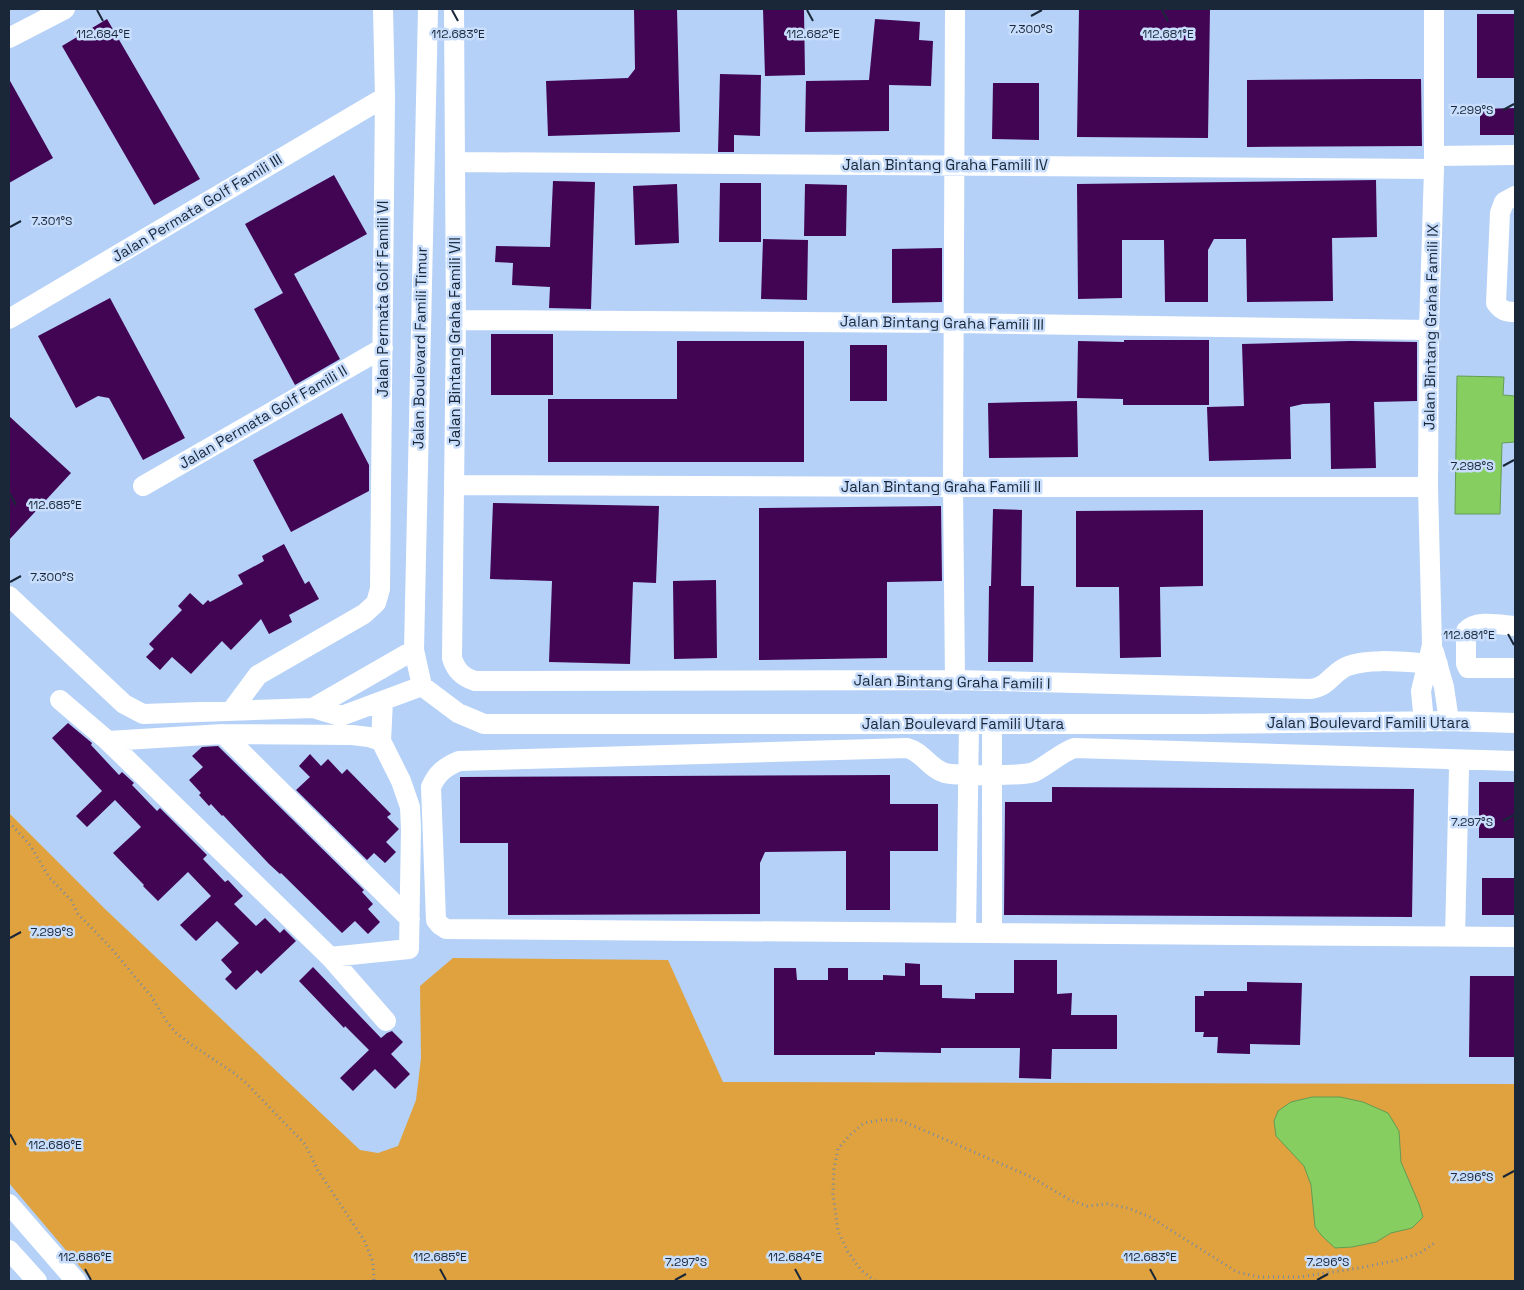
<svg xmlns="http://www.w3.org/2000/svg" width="1524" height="1290" font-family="'Space Grotesk',sans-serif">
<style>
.green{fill:#dfa23f}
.water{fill:#85ce5f;stroke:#659c54}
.building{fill:#420554}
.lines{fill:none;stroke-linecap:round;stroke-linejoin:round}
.path{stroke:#748aa8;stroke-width:3;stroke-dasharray:1 4;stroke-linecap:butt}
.minor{stroke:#fff;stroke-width:20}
.ticks{fill:none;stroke:#192739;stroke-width:2}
.labels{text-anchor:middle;stroke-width:5;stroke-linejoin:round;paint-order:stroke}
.street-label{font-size:15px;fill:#192739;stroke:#c8defc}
.ticks-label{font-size:12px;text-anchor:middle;fill:#192739;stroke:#c8defc;stroke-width:5;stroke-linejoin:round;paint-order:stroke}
</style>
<rect width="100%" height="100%" fill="#b5d1f8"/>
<path class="green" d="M 9,813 L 105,909 L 360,1150 L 378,1153 L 398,1146 L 416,1100 L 421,1058 L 420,986 L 453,958 L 668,960 L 723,1082 L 1515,1084 L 1515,1281 L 92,1281 L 9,1183 Z"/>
<path class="water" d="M 1457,376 L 1504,377 L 1503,395 L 1515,396 L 1515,442 L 1502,443 L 1500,514 L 1455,514 Z
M 1312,1097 L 1340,1097 L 1363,1102 L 1388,1113 L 1399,1131 L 1401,1162 L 1419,1204 L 1423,1217 L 1412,1228 L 1391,1233 L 1376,1242 L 1352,1247 L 1335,1248 L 1322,1236 L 1315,1227 L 1311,1185 L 1304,1166 L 1276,1136 L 1274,1121 L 1278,1111 L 1291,1102 Z"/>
<path class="building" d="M 634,9 L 677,9 L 680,132 L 548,136 L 546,81 L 628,78 L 635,69 Z
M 763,9 L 804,9 L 805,75 L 765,76 Z
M 1079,9 L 1210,9 L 1208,138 L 1077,137 Z
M 1477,14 L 1515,14 L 1515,78 L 1477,78 Z
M 107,19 L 200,179 L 154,205 L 62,46 Z
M 875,19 L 920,22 L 919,40 L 933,41 L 931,86 L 889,85 L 889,131 L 805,132 L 806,81 L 869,80 Z
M 720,74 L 761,75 L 760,136 L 734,135 L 734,152 L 718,152 Z
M 9,79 L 53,158 L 9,183 Z
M 1372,79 L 1421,79 L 1422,146 L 1247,147 L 1247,80 Z
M 993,83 L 1039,83 L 1039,140 L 992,139 Z
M 1515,108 L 1515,135 L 1480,135 L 1480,109 Z
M 334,175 L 367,234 L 294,274 L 340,359 L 295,385 L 254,309 L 283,293 L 245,224 Z
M 1376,180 L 1377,237 L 1332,238 L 1333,301 L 1247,302 L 1246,239 L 1214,239 L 1208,250 L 1208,302 L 1165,302 L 1164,240 L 1122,240 L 1122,298 L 1078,299 L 1077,184 Z
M 553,181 L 595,182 L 591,309 L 549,308 L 550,287 L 512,285 L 513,263 L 495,262 L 496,246 L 550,247 Z
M 720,183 L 761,183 L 761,242 L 719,242 Z
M 677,184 L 679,243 L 635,245 L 633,186 Z
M 805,184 L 847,185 L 846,236 L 804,236 Z
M 763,239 L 808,240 L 807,300 L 761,299 Z
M 942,248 L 942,302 L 892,303 L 892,249 Z
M 110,298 L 185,438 L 143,460 L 109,398 L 98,396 L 76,408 L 38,336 Z
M 491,334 L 553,334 L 553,395 L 491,395 Z
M 1124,340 L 1209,340 L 1209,405 L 1123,405 L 1123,399 L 1077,398 L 1078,341 L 1124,342 Z
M 677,341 L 804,341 L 804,462 L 548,462 L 548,399 L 677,399 Z
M 1350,341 L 1417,342 L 1417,401 L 1374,402 L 1376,468 L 1331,469 L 1330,403 L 1303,404 L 1290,407 L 1291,459 L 1209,461 L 1207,407 L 1244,406 L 1242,344 Z
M 850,345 L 887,345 L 887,401 L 850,401 Z
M 1077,401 L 1078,457 L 989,458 L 988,403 Z
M 342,413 L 369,465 L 369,491 L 291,532 L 253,460 Z
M 9,416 L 71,473 L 9,540 Z
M 493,503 L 659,506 L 656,583 L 633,582 L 630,664 L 549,662 L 552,581 L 490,579 Z
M 941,506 L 942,581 L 887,582 L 887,658 L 759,660 L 759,508 Z
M 993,509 L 1022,510 L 1021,586 L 1034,586 L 1033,662 L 988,662 L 989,586 L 991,586 Z
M 1203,510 L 1203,586 L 1160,587 L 1161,657 L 1120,658 L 1119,587 L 1076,587 L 1076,511 Z
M 284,544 L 305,584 L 309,581 L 319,599 L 289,615 L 292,622 L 269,634 L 261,619 L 231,650 L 222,641 L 191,674 L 172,657 L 160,670 L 146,657 L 154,649 L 149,644 L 182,610 L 178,606 L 190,593 L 203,605 L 208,600 L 210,602 L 243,584 L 238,575 L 264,561 L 262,556 Z
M 716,580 L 717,658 L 674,659 L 673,581 Z
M 68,723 L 92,743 L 91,745 L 119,775 L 122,772 L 134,783 L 132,785 L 157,811 L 160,808 L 207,855 L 203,859 L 225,882 L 228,880 L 243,896 L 234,904 L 256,926 L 265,918 L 280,933 L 284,929 L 296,941 L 261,974 L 257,970 L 236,990 L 225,979 L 232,972 L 221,960 L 239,943 L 217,921 L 196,941 L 180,925 L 211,896 L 188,872 L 158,901 L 143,886 L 144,885 L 113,853 L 141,827 L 115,800 L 87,827 L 76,816 L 102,791 L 52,738 Z
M 218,746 L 364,890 L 362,892 L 373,904 L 368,909 L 380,922 L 368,934 L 355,921 L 342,933 L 281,873 L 280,874 L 269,864 L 223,815 L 222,816 L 211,804 L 209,806 L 199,795 L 201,793 L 189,780 L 203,767 L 192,756 L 202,747 Z
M 310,754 L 321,766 L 328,759 L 342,774 L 347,769 L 391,814 L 387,817 L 399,829 L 386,842 L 396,852 L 385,863 L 374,853 L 367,860 L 296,790 L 310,777 L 299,766 Z
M 890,775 L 890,804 L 938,804 L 938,851 L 890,851 L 890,910 L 846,910 L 846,851 L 765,852 L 760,863 L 760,914 L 508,915 L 508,843 L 460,843 L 460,777 Z
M 1479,782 L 1515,782 L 1515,838 L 1479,838 Z
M 1052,787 L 1414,789 L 1412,917 L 1004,915 L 1005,802 L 1052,802 Z
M 1482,878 L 1515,878 L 1515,915 L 1482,915 Z
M 1014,960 L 1057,960 L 1057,994 L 1072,993 L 1071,1015 L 1117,1015 L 1117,1049 L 1052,1049 L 1051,1079 L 1019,1078 L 1020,1048 L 941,1048 L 941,1053 L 875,1052 L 875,1055 L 774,1055 L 774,968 L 796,968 L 797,980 L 828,980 L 828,968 L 848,968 L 848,980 L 883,980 L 883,975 L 905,976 L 905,963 L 920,964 L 920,985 L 942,985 L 942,998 L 975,999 L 975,993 L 1014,993 Z
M 313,967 L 381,1038 L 387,1033 L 392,1031 L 403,1042 L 391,1054 L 410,1074 L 395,1089 L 375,1069 L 353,1091 L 340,1078 L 369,1050 L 345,1026 L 344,1028 L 299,981 Z
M 1470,976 L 1515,976 L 1515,1057 L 1469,1057 Z
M 1247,982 L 1302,983 L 1300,1045 L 1250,1044 L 1250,1054 L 1217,1053 L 1218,1037 L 1203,1037 L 1204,1032 L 1195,1032 L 1195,996 L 1204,996 L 1204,991 L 1247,991 Z"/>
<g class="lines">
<path class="path" d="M 9,822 L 30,845 L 49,877 L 71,900 L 78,914 L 111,948 L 151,996 L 167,1022 L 175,1032 L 189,1043 L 234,1073 L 246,1083 L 305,1144 L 317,1169 L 364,1240 L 373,1262 L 374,1281
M 875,1281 L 861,1270 L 848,1252 L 838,1231 L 833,1194 L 834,1169 L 838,1149 L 849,1136 L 864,1123 L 881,1120 L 899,1120 L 928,1132 L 1031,1177 L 1070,1200 L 1087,1206 L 1107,1204 L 1128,1208 L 1150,1217 L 1237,1272 L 1259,1277 L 1299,1277 L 1359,1268 L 1398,1260 L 1420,1253 L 1436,1242"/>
<path class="minor" d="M 454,9 L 456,320 L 452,658 C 456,671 463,677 475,681 L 955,680 L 1310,689 C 1329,687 1332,672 1348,666 C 1370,657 1413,663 1438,664
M 955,9 L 953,487 L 955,680
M 9,38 L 65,9
M 1435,156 L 1515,155
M 456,162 L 1434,169
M 1515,196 L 1504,202 L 1500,213 L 1496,303 C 1502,311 1506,312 1515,312
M 9,319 L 385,97
M 456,320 L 953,323 L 1429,330
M 454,485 L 953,487 L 1428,487
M 143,486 L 383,348
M 9,596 L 124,704 L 143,714 L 313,708 L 336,715 L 344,715 L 422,686
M 1515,626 C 1501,625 1476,619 1466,631 L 1466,664 L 1468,668 L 1515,668
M 1434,652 L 1444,687 L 1449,721
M 422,686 L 458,713 L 484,724 L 1200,724 L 1449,721 L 1515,723
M 422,686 L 414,650 L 428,9
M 60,700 L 108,741 L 330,957 L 386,1021
M 313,708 L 414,650
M 232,710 L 258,675 L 364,614 L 376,603 L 380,589 L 385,97 L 383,9
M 1424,722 L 1421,691 L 1432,645 L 1428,487 L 1429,330 L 1434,169 L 1434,9
M 223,734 L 352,735 L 369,737 L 381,741 L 401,781 L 410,807 L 411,829 L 409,949 L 330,957
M 108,741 L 223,734 L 410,919
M 381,741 L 383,701
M 1452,760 L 1457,764 L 1459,769 L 1455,937
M 1515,761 L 1074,748 C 1059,754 1048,765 1034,772 C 1025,776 956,776 945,773 C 930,769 923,752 907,748 L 459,761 C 445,767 437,773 431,787 L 436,920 L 440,925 L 446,929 L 1515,937
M 966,933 L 969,724
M 992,933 L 992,724
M 9,1204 L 76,1281
M 9,1250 L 37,1281"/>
</g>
<path class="ticks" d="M 97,10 L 103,21M 452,10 L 458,21M 807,10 L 813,21M 1162,10 L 1168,21M 1031,16 L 1042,10M 1503,110 L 1514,104M 10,227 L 21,221M 1503,466 L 1514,460M 10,494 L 16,505M 10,582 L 21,576M 1508,634 L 1514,645M 1503,821 L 1514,815M 10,938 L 21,932M 10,1134 L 16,1145M 1503,1177 L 1514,1171M 85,1269 L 91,1280M 440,1269 L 446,1280M 795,1269 L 801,1280M 1150,1269 L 1156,1280M 675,1280 L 686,1274M 1317,1280 L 1328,1274"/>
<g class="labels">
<g class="street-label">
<text x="945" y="170">Jalan Bintang Graha Famili IV</text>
<text transform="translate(197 208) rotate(-31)" y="5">Jalan Permata Golf Famili III</text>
<text transform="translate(383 299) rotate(-90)" y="5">Jalan Permata Golf Famili VI</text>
<text transform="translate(942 323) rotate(1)" y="5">Jalan Bintang Graha Famili III</text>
<text transform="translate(1431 327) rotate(-89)" y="5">Jalan Bintang Graha Famili IX</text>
<text transform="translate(455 342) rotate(-90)" y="5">Jalan Bintang Graha Famili VII</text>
<text transform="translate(420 348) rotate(-89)" y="5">Jalan Boulevard Famili Timur</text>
<text transform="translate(263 417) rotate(-30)" y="5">Jalan Permata Golf Famili II</text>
<text x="941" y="492">Jalan Bintang Graha Famili II</text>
<text transform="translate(952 682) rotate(1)" y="5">Jalan Bintang Graha Famili I</text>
<text x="1368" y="728">Jalan Boulevard Famili Utara</text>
<text x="963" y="729">Jalan Boulevard Famili Utara</text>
</g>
</g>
<g class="ticks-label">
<text x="1031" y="33">7.300°S</text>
<text x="103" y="38">112.684°E</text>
<text x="458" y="38">112.683°E</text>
<text x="813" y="38">112.682°E</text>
<text x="1168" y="38">112.681°E</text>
<text x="1472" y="114">7.299°S</text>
<text x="52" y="225">7.301°S</text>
<text x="1472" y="470">7.298°S</text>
<text x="55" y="509">112.685°E</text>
<text x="52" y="581">7.300°S</text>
<text x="1469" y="639">112.681°E</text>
<text x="1472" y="826">7.297°S</text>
<text x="52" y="936">7.299°S</text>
<text x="55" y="1149">112.686°E</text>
<text x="1472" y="1181">7.296°S</text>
<text x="85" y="1261">112.686°E</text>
<text x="440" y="1261">112.685°E</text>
<text x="795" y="1261">112.684°E</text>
<text x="1150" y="1261">112.683°E</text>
<text x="686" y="1266">7.297°S</text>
<text x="1328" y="1266">7.296°S</text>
</g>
<rect width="1524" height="1290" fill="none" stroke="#192739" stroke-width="20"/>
</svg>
